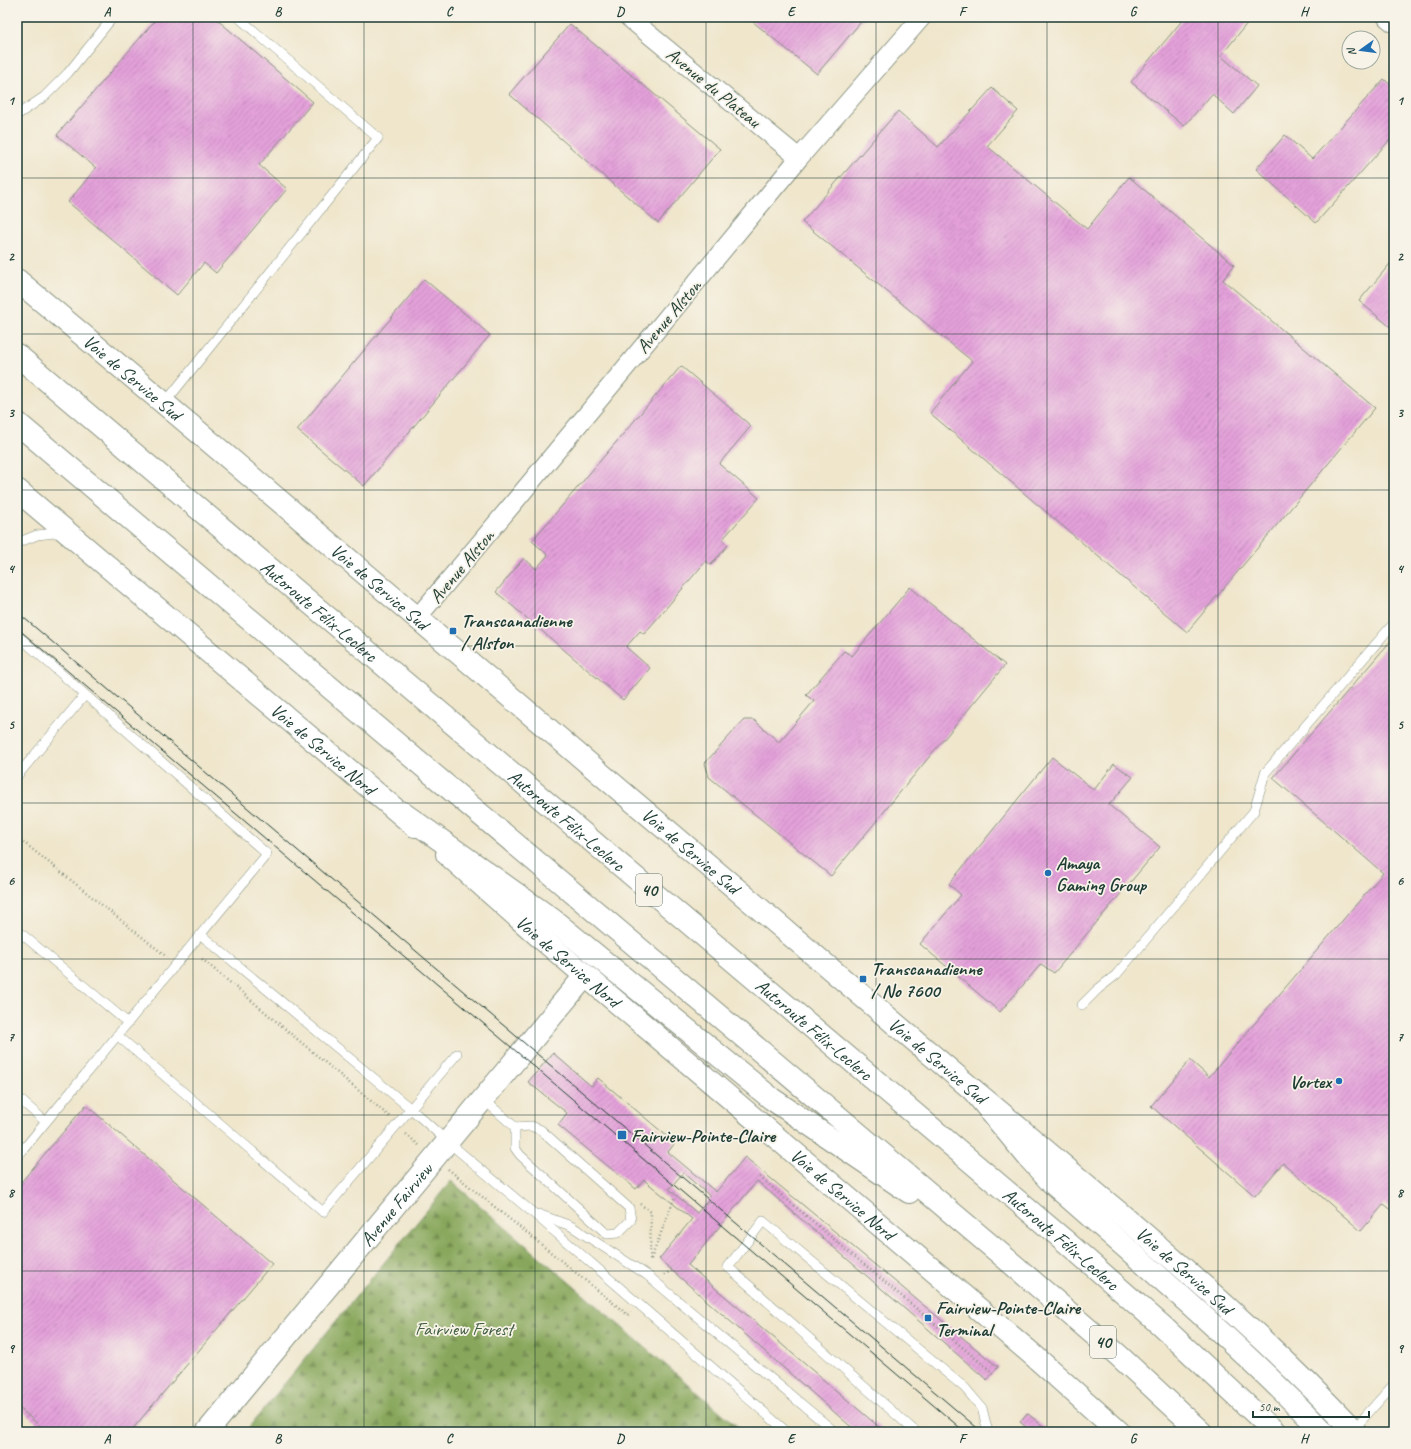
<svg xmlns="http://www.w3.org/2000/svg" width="1411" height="1449" font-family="Caveat,sans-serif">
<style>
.forest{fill:url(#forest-firs);stroke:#547248}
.building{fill:url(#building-hatch);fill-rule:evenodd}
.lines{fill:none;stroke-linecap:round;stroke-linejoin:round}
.service-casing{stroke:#879280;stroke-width:10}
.minor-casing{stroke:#879280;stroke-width:20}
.tertiary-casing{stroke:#879280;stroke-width:24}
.secondary-casing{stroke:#879280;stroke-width:24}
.motorway-casing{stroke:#879280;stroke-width:24}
.path{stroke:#879280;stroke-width:2.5;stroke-dasharray:1 3;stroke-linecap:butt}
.service{stroke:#fff;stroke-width:9}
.minor{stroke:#fff;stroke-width:18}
.tertiary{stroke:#fff;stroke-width:22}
.secondary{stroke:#fff;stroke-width:22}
.motorway{stroke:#fff;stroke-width:22}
.tram{stroke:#1f3d34;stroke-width:1}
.grid{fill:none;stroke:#1f3d34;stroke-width:1;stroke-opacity:0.55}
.poi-dot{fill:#1f6fb2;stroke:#f7f3e8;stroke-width:1.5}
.labels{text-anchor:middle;stroke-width:3.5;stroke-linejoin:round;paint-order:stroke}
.shield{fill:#f7f3e8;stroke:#60746a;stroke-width:1}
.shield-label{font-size:18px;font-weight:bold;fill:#1f3d34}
.street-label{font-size:19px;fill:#1f3d34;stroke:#f7f3e8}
.poi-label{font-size:19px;font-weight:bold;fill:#1f3d34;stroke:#f7f3e8;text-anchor:start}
.park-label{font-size:19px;fill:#425e40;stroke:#f7f3e8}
.neatline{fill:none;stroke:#1f3d34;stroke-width:1.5}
.grid-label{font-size:13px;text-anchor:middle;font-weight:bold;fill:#1f3d34}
</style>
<defs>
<pattern id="forest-firs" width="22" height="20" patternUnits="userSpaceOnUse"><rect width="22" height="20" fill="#88a75b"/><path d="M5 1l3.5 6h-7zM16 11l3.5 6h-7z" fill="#6f894c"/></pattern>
<pattern id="building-hatch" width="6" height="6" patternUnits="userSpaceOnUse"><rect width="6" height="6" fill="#e4a1da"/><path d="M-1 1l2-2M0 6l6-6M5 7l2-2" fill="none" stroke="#b884b2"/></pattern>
</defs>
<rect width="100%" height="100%" fill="#f7f3e8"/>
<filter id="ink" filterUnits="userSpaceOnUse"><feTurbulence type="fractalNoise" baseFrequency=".025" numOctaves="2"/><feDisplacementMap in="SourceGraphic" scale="8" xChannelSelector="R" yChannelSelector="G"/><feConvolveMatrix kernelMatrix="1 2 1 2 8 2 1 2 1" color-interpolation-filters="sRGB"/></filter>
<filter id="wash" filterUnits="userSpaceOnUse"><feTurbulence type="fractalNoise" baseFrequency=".012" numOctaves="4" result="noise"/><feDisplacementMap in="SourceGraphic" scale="16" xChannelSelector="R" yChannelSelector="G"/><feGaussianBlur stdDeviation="0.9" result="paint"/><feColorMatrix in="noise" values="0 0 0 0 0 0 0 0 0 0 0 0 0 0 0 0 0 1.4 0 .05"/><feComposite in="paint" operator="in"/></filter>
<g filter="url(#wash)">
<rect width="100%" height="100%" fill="#efe6cc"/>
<path class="forest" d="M 451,1181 L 744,1432 L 245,1432 Z"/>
<g id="blocks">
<path class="building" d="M 158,17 L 214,17 L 313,102 L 259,165 L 287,189 L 216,273 L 204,263 L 177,295 L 68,202 L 96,168 L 57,135 Z
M 747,17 L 865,17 L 817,74 Z
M 1185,17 L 1252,17 L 1221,56 L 1257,86 L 1234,114 L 1212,94 L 1184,126 L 1131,82 Z
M 570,24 L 720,149 L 658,223 L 509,94 Z
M 1384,79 L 1394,88 L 1394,135 L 1316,223 L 1256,169 L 1285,135 L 1312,159 Z
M 992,88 L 1018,111 L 987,146 L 1087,229 L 1129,177 L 1234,265 L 1223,280 L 1375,408 L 1187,632 L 930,413 L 972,361 L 802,222 L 898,111 L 938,147 Z
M 1394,259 L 1394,330 L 1359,301 Z
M 424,279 L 490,335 L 364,486 L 297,430 Z
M 681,366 L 751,426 L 719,464 L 759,498 L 722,540 L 728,545 L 711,565 L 706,561 L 644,634 L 640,631 L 626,647 L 650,668 L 623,700 L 496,592 L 524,558 L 536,569 L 548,555 L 532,541 Z
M 910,587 L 1005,665 L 831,876 L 709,777 L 705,763 L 744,720 L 754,720 L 779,742 L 814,701 L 806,695 L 844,651 L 852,656 Z
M 1394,637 L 1394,1212 L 1384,1204 L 1361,1231 L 1283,1163 L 1255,1196 L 1151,1106 L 1190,1060 L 1209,1077 L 1383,873 L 1273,778 Z
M 1052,757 L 1094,790 L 1114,764 L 1133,777 L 1109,805 L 1160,847 L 1054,973 L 1041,964 L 1000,1012 L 920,944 L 961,895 L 949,884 Z
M 553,1053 L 591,1086 L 598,1078 L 675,1143 L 668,1152 L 716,1192 L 745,1157 L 998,1367 L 987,1380 L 757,1181 L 688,1265 L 885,1432 L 857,1432 L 659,1259 L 692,1219 L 644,1180 L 636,1189 L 558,1125 L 567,1113 L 528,1082 ZM 683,1173 L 711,1197 L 697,1213 L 669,1189 Z
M 86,1105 L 272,1264 L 130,1432 L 47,1432 L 17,1406 L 17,1187 Z
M 1027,1413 L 1050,1432 L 1032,1432 L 1020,1422 Z"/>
</g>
</g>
<g filter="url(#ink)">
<use href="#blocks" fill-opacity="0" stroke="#879280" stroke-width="1"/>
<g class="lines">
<defs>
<path id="service" d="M 17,115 L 44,97 L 68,73 L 113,17
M 164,404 L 378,138 L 238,17
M 17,543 L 37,535 L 64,532
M 17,635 L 267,854 L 17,1157
M 17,776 L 85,695
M 17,930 L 128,1023
M 201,935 L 411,1109 L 448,1142 L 532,1212 L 787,1432
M 1082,1005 L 1098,989 L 1116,975 L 1254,811 L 1265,773 L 1394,623
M 117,1035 L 323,1212 L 457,1054
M 17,1097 L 46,1122
M 483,1099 L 515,1127 L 531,1126 L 541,1130 L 629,1208 L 631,1220 L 618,1233 L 607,1234 L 520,1155 L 515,1148 L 515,1127
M 538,1214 L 571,1226 L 647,1275 L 835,1432
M 1353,1430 L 1394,1384
M 916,1432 L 728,1267 L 763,1221 L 965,1388 L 982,1408 L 987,1428 L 985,1432"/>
<path id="minor" d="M 628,17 L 799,158
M 417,618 L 511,506 L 799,158 L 922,17"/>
<g id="tertiary">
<path d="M 1389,17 L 1394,21"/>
<path id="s1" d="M 207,1432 L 585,976"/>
</g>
<g id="secondary">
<path id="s2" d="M 17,280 L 196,430 L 973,1090 C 1022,1130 1069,1171 1117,1211 C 1199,1281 1281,1353 1355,1432"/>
<path id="s3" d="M 17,490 L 415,826"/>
<path id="s4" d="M 447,854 L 541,938 L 921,1260 L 1033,1355 L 1119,1432"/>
</g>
<g id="motorway">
<path id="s5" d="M 17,355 L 1065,1241 L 1162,1326 L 1275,1432"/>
<path d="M 17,423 L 1003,1256 L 1118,1355 L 1201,1432"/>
<path d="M 401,812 L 553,920 L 772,1099 L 909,1192"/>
<path d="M 973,1090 L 1029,1158 L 1050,1181 C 1143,1263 1238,1343 1323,1432"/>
</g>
</defs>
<use href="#service" class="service-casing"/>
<use href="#minor" class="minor-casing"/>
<use href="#tertiary" class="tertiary-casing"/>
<use href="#secondary" class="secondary-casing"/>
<use href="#motorway" class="motorway-casing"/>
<path class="path" d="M 17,837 L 167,957
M 202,959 L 390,1117
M 406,1134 L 421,1147
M 448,1169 L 628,1315 L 631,1312
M 760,1177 L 993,1373
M 640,1204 L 651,1212 L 650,1262
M 651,1259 L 675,1196
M 664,1275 L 672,1270"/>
<use href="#service" class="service"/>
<use href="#minor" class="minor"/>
<use href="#tertiary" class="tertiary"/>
<use href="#secondary" class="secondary"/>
<use href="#motorway" class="motorway"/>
<path class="tram" d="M 17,612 L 982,1432
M 17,628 L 965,1432"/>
</g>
</g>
<path class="grid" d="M 193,17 L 193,1432M 364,17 L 364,1432M 535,17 L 535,1432M 706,17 L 706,1432M 876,17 L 876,1432M 1047,17 L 1047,1432M 1218,17 L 1218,1432M 17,178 L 1394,178M 17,334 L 1394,334M 17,490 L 1394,490M 17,646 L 1394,646M 17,803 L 1394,803M 17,959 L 1394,959M 17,1115 L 1394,1115M 17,1271 L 1394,1271"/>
<g class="poi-dot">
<rect x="449" y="627" width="8" height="8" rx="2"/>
<circle cx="1048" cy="873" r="4"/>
<rect x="859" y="975" width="8" height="8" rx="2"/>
<circle cx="1339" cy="1081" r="4"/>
<rect x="617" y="1130" width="10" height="10" rx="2"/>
<rect x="924" y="1314" width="8" height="8" rx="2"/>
</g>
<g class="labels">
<g class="shield">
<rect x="636" y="874" width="26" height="32" rx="3"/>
<rect x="1090" y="1326" width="26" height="32" rx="3"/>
</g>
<g class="shield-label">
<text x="649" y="896">40</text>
<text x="1103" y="1348">40</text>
</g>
<g class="street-label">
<text transform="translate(714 87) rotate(39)" y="7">Avenue du Plateau</text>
<text transform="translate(668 316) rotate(-50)" y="7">Avenue Alston</text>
<text dy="7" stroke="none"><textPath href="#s2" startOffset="151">Voie de Service Sud</textPath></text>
<text transform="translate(461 566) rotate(-50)" y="7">Avenue Alston</text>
<text dy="7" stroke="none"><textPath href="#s2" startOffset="475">Voie de Service Sud</textPath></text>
<text dy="7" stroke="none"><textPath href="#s5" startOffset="396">Autoroute Félix-Leclerc</textPath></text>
<text dy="7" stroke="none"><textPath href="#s3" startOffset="401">Voie de Service Nord</textPath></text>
<text dy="7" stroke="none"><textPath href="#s5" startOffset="720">Autoroute Félix-Leclerc</textPath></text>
<text dy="7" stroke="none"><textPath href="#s2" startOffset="883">Voie de Service Sud</textPath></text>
<text dy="7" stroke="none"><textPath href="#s4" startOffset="162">Voie de Service Nord</textPath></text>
<text dy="7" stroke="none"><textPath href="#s5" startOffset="1044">Autoroute Félix-Leclerc</textPath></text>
<text dy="7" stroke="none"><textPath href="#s2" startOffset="1207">Voie de Service Sud</textPath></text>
<text dy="7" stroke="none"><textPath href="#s4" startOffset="522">Voie de Service Nord</textPath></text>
<text dy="7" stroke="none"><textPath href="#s1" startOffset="296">Avenue Fairview</textPath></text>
<text dy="7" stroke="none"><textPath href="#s5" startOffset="1368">Autoroute Félix-Leclerc</textPath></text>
<text dy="7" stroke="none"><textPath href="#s2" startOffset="1531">Voie de Service Sud</textPath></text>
</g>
<g class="poi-label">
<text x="461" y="627">Transcanadienne<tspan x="461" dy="22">/ Alston</tspan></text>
<text x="1056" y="869">Amaya<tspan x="1056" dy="22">Gaming Group</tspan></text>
<text x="871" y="975">Transcanadienne<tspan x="871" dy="22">/ No 7600</tspan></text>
<text x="1331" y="1088" text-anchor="end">Vortex</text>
<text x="631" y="1142">Fairview-Pointe-Claire</text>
<text x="936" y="1314">Fairview-Pointe-Claire<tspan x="936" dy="22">Terminal</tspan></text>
</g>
<g class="park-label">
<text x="464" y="1335">Fairview Forest</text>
</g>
</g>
<rect width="1411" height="1449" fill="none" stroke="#f7f3e8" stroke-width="44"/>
<g transform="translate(1361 50) rotate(256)"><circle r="19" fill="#f7f3e8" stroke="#a1aaa0"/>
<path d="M0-3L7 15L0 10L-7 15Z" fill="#1f6fb2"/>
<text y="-6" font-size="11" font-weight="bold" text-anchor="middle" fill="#1f3d34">N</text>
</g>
<path d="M1253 1411v6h116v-6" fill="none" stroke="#1f3d34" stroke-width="2"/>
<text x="1259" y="1411" font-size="12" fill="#1f3d34" stroke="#f7f3e8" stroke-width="3" paint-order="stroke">50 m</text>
<rect x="22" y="22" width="1367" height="1405" class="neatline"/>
<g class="grid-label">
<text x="107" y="16">A</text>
<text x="278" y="16">B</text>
<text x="449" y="16">C</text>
<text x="620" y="16">D</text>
<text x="791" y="16">E</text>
<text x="962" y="16">F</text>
<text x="1133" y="16">G</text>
<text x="1304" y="16">H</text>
<text x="11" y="105">1</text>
<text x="1400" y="105">1</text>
<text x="11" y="261">2</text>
<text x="1400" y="261">2</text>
<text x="11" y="417">3</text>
<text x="1400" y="417">3</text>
<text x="11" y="573">4</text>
<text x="1400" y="573">4</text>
<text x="11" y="729">5</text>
<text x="1400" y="729">5</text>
<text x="11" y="885">6</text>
<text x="1400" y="885">6</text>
<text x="11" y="1041">7</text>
<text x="1400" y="1041">7</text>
<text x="11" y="1197">8</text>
<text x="1400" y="1197">8</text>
<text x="11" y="1353">9</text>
<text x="1400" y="1353">9</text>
<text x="107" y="1443">A</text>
<text x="278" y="1443">B</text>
<text x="449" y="1443">C</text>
<text x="620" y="1443">D</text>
<text x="791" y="1443">E</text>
<text x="962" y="1443">F</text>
<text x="1133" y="1443">G</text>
<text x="1304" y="1443">H</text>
</g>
</svg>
